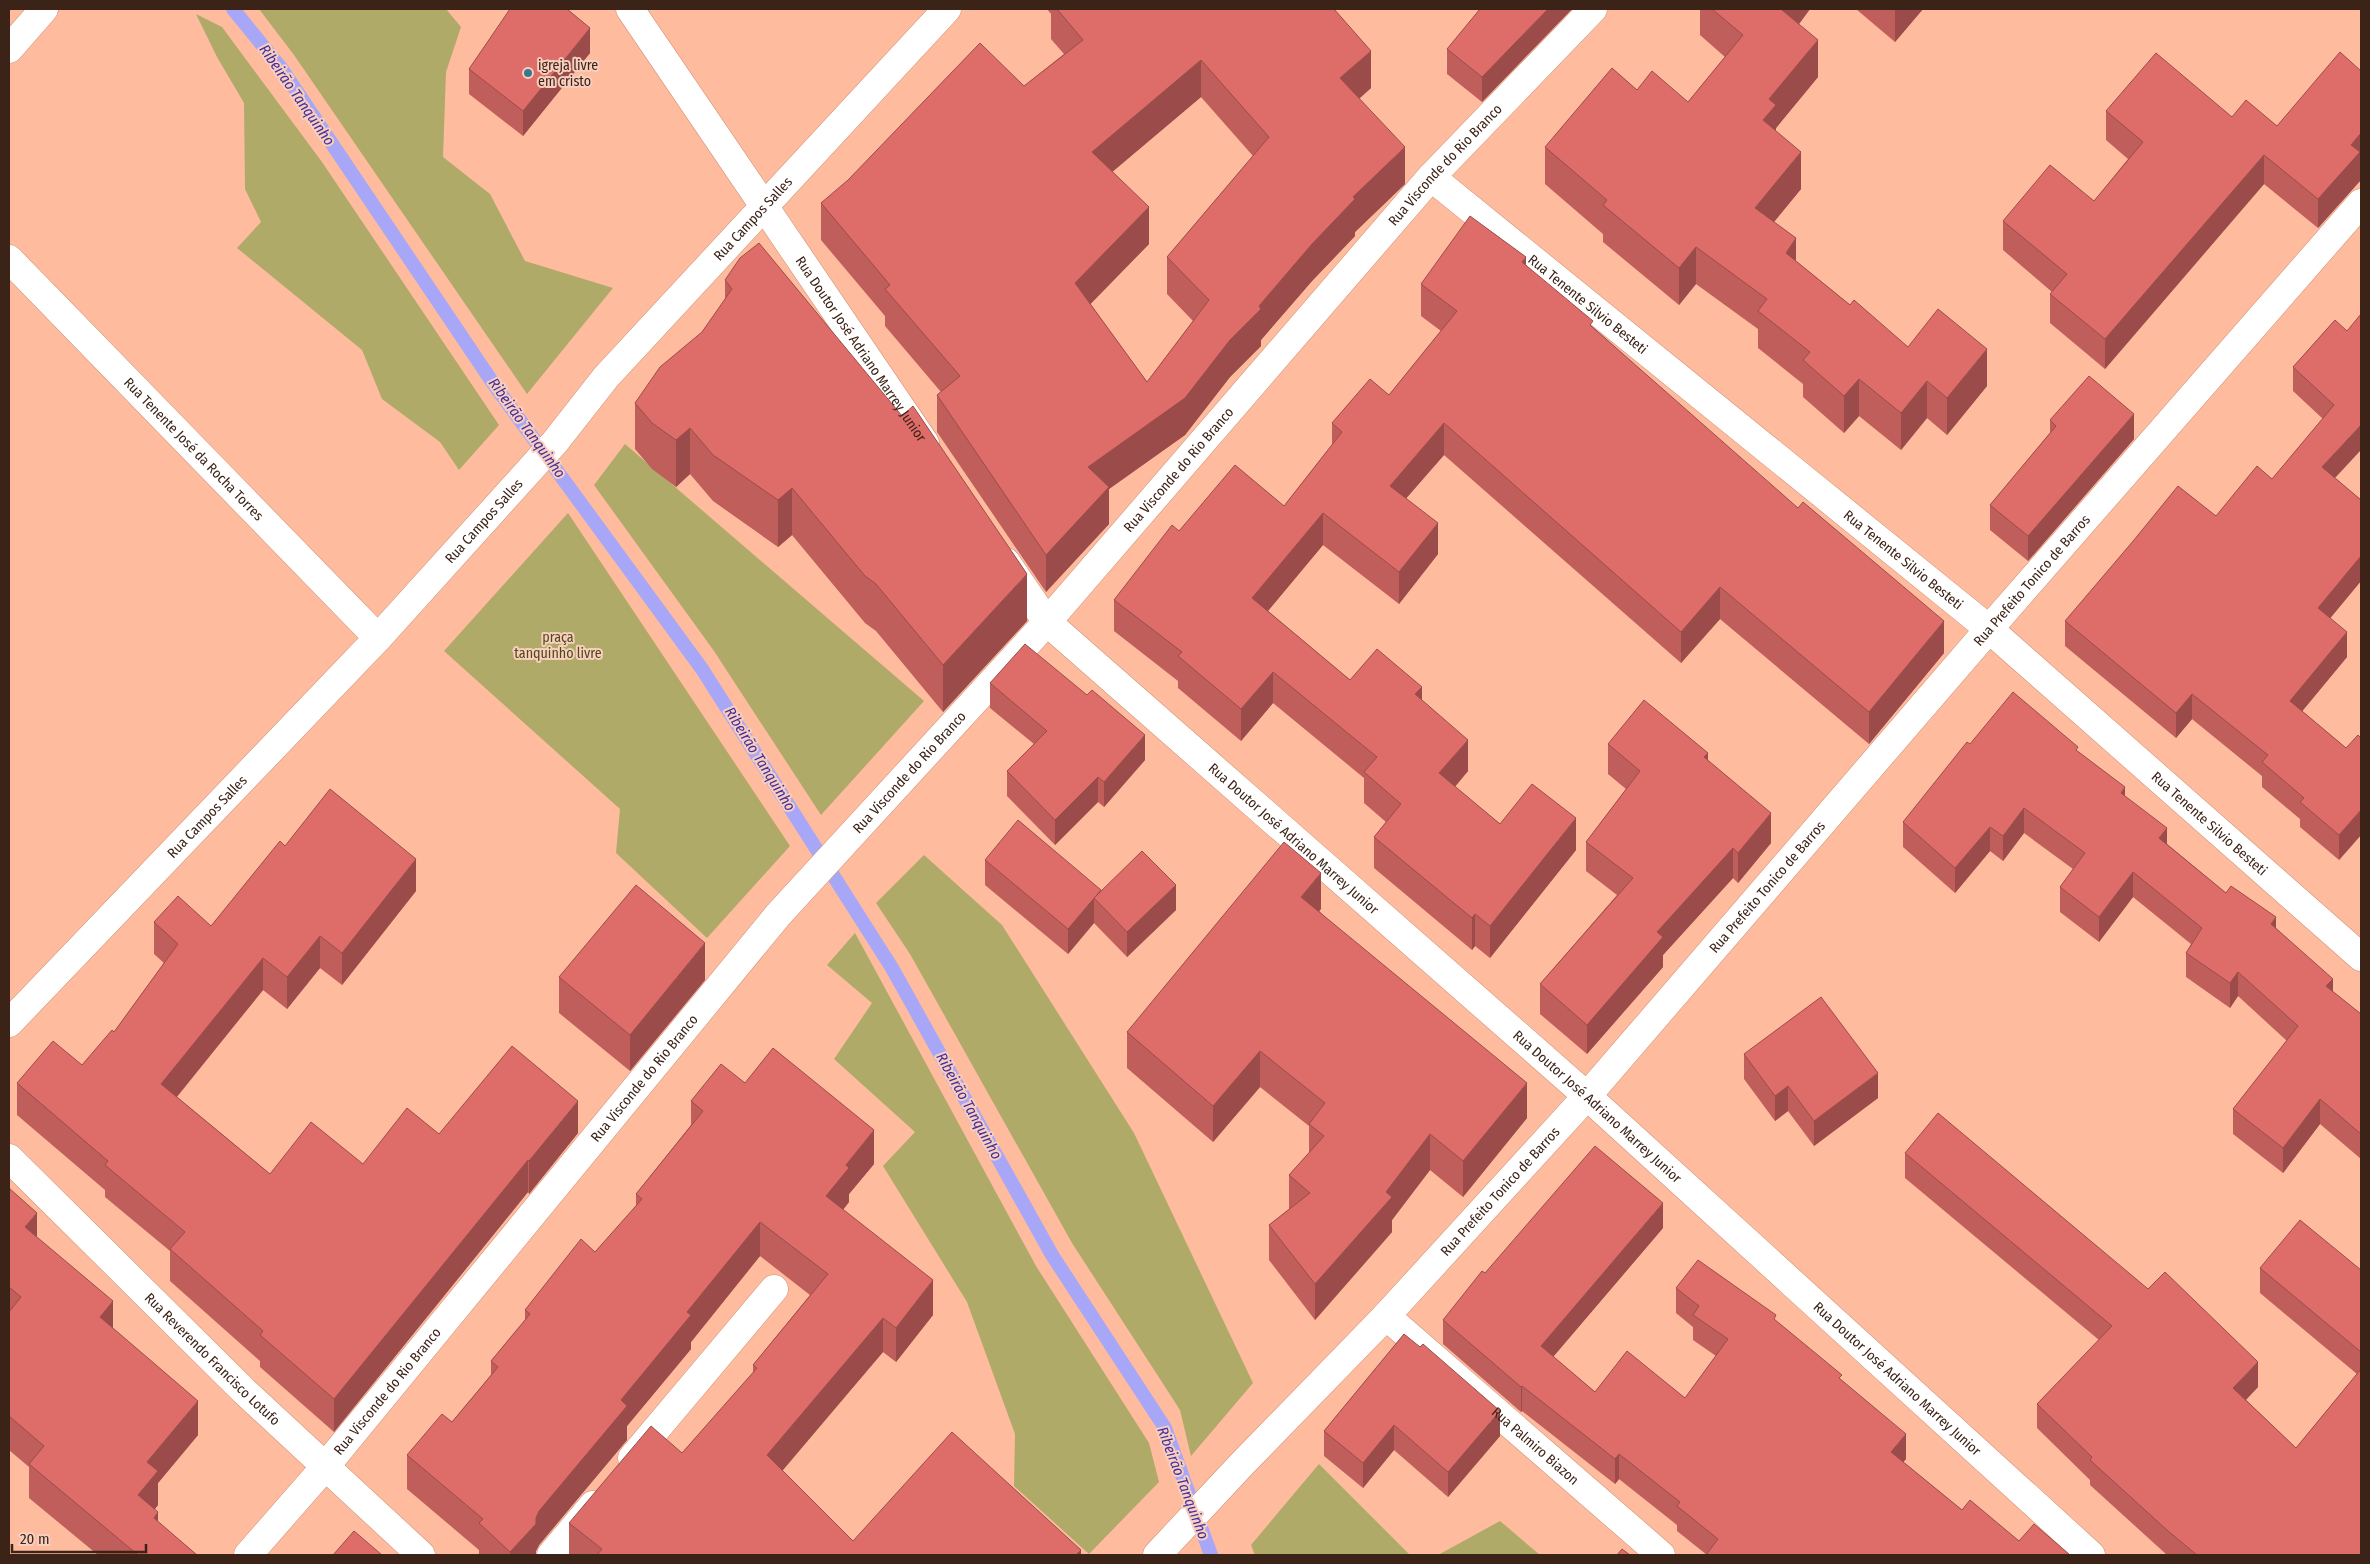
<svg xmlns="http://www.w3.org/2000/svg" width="2370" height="1564" font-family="'Fira Sans Condensed',sans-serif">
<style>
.green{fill:#b0aa69}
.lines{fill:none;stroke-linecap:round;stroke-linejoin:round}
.stream{stroke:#a8a7f7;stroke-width:14}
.street-casing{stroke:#d09075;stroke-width:29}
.secondary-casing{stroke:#d09075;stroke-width:29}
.street{stroke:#fff;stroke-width:28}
.secondary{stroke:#fff;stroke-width:28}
.wall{fill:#bf5e5a;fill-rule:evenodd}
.shaded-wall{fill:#9b4c4a}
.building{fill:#de6d69;stroke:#9b4c4a;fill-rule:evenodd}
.poi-dot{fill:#3a788d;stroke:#f8cfbe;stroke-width:2}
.labels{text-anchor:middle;stroke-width:4;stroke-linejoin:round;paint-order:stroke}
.poi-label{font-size:14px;fill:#3c2318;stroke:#f8cfbe;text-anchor:start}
.street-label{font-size:14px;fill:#3c2318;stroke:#f8cfbe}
.park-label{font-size:14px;fill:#4f4a18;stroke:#f8cfbe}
.water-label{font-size:15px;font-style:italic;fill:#422e9e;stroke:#f8cfbe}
</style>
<rect width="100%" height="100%" fill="#febb9e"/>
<path class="green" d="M 259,9 L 446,9 L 461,27 L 446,72 L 443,157 L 490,194 L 525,261 L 613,288 L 527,394 L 294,55 Z
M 196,14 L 222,27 L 322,162 L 499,425 L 459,470 L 440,442 L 382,399 L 362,350 L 237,248 L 261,222 L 245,189 L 244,103 L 217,57 Z
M 625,444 L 924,701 L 821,815 L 714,651 L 594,485 Z
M 568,513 L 790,846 L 707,938 L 616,853 L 620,809 L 444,651 Z
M 924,855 L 1002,925 L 1134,1133 L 1253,1383 L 1191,1456 L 1180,1410 L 1072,1243 L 910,954 L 876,903 Z
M 855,933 L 1036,1266 L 1149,1443 L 1159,1482 L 1089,1554 L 1014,1486 L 1015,1434 L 967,1302 L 883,1166 L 915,1132 L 834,1059 L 872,1003 L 827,965 Z
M 1319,1464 L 1410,1555 L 1255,1555 L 1251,1545 Z
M 1500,1521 L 1540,1555 L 1438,1555 Z"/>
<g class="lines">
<path class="stream" d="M 233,9 L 281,68 L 495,386 L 702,669 L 892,968 L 1052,1255 L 1165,1428 L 1211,1555"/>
<defs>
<g id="street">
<path id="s1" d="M 630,9 L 925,443"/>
<path d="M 9,49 L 44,9"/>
<path id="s2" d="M 1431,177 L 1989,629 L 2361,957"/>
<path id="s3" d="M 9,259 L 378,638"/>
<path id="s4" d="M 1006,562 L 1047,622 L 1587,1096 L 2091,1555"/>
<path id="s5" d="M 9,1158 L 244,1391 L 421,1555"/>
<path id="s6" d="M 1386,1316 L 1661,1555"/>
<path d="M 632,1458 L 774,1289"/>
<path d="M 551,1555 L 593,1505"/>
<path id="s7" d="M 1157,1555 L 1241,1465 L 1386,1316 L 1587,1096 L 1989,629 L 2361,203"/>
</g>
<g id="secondary">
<path id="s8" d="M 9,1023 L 378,638 L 555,442 L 606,377 L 947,9"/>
<path id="s9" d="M 248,1555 L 324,1468 L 778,915 L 1047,622 L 1431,177 L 1593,9"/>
</g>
</defs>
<use href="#street" class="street-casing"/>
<use href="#secondary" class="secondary-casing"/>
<use href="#street" class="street"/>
<use href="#secondary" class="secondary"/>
</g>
<path class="wall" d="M 1047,9 L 1334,9 L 1371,88 L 1359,99 L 1405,184 L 1355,232 L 1355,236 L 1312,281 L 1261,340 L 1261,346 L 1230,377 L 1185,435 L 1109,489 L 1109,524 L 1046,592 L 937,432 L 937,395 L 941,392 L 885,326 L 885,316 L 821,240 L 821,203 L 1024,86 L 1064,54 L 1051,39 L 1051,14 ZM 1201,97 L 1253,156 L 1167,257 L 1167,294 L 1193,321 L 1147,382 L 1090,304 L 1149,244 L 1112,172 Z
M 1572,9 L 1482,102 L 1447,74 L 1447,49 Z
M 1700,9 L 1810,9 L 1799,24 L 1818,77 L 1776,128 L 1776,131 L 1801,189 L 1774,222 L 1796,261 L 1850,305 L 1908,347 L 1987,386 L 1947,435 L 1927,418 L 1901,450 L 1859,416 L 1844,433 L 1803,397 L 1803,384 L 1758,348 L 1758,329 L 1696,284 L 1679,305 L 1603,242 L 1603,234 L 1545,184 L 1545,147 L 1637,90 L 1688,102 L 1725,57 L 1700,35 Z
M 1856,9 L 1923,9 L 1895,42 Z
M 590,53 L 523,136 L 469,94 L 469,69 Z
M 2361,71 L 2361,162 L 2360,164 L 2360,181 L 2318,228 L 2264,184 L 2105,369 L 2050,323 L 2050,294 L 2052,292 L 2003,250 L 2003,221 L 2094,201 L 2128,159 L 2106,140 L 2106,111 L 2232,117 L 2277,126 Z
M 1526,265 L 1944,653 L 1869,744 L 1720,619 L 1681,663 L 1444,455 L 1406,498 L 1438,554 L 1399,604 L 1323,545 L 1268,611 L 1350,680 L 1422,700 L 1468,771 L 1455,787 L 1500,824 L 1576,850 L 1490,958 L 1475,946 L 1472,950 L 1374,868 L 1374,837 L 1386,822 L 1364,803 L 1364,778 L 1273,703 L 1241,741 L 1178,688 L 1178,681 L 1114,631 L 1114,600 L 1179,531 L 1284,506 L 1332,445 L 1332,423 L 1389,395 L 1441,331 L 1421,316 L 1421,284 Z
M 725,280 L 1027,621 L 943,712 L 876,631 L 865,623 L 792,535 L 778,547 L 713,501 L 690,474 L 676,487 L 652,469 L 635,449 L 635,403 L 702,332 L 725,300 Z
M 2335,320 L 2335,478 L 2361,500 L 2361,581 L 2330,618 L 2347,657 L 2302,711 L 2346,748 L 2361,738 L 2361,835 L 2339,860 L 2300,827 L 2300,819 L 2262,787 L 2262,776 L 2192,719 L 2176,738 L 2065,646 L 2065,621 L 2216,516 L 2272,479 L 2323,419 L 2293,391 L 2293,367 Z
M 2050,420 L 2134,439 L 2028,561 L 1990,530 L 1990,505 L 2050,433 Z
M 990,683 L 1145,760 L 1104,807 L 1098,802 L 1055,845 L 1007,796 L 1007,771 L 1034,744 L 990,708 Z
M 1608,744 L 1708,760 L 1771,843 L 1738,883 L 1733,878 L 1663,955 L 1663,967 L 1587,1054 L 1540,1014 L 1540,984 L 1617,895 L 1586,871 L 1586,842 L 1626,789 L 1608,774 Z
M 1970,744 L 2078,752 L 2125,796 L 2167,844 L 2226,893 L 2276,928 L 2333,992 L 2361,1014 L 2361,1159 L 2320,1124 L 2283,1173 L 2233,1134 L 2233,1109 L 2287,1041 L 2238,996 L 2230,1008 L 2186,977 L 2186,953 L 2191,944 L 2133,897 L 2099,942 L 2060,912 L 2060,887 L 2073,869 L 2024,833 L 2003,861 L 1990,851 L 1955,893 L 1903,847 L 1903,822 Z
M 285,846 L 416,891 L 342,985 L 320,968 L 287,1009 L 263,990 L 177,1097 L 270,1174 L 363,1164 L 439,1134 L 578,1133 L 529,1194 L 528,1192 L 334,1432 L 260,1367 L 260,1361 L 170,1281 L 170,1251 L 105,1197 L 105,1190 L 17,1115 L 17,1083 L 82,1065 L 114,1032 L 164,963 L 154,954 L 154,922 L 211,926 Z
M 985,860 L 1101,892 L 1176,910 L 1127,957 L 1094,923 L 1068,954 L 985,885 Z
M 1321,909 L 1319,911 L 1527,1118 L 1463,1197 L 1430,1170 L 1392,1220 L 1392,1232 L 1315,1320 L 1269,1260 L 1269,1225 L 1289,1209 L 1289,1175 L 1309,1153 L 1309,1126 L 1260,1087 L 1213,1142 L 1127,1068 L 1127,1032 Z
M 559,977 L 705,980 L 630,1071 L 559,1013 Z
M 1744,1054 L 1878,1098 L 1814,1146 L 1788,1111 L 1775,1121 L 1744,1079 Z
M 745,1083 L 874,1164 L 849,1194 L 849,1202 L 843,1210 L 933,1315 L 896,1362 L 883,1352 L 782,1470 L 853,1541 L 1081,1555 L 569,1555 L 569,1523 L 682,1453 L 753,1374 L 753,1365 L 810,1295 L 760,1256 L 691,1342 L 691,1349 L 627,1426 L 627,1440 L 539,1545 L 536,1551 L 536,1555 L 479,1555 L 479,1550 L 407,1489 L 407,1455 L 452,1422 L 491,1375 L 491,1361 L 525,1320 L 525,1310 L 595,1252 L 636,1207 L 636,1194 L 691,1125 L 691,1101 Z
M 1905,1153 L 2258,1387 L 2246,1400 L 2296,1448 L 2357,1374 L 2260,1293 L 2260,1268 L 2361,1270 L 2361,1555 L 2167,1555 L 2090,1485 L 2090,1480 L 2037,1428 L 2037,1404 L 2099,1340 L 1905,1178 Z
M 9,1188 L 37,1237 L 113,1329 L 198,1435 L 158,1483 L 158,1505 L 155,1509 L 158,1522 L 197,1555 L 98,1555 L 29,1498 L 29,1467 L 9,1450 Z
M 1663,1228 L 1553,1357 L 1595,1392 L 1685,1398 L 1716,1356 L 1693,1340 L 1693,1327 L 1676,1313 L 1676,1288 L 1776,1321 L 1842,1381 L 1906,1459 L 1903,1462 L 1962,1510 L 2019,1541 L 2070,1555 L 1707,1555 L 1677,1531 L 1677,1525 L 1619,1479 L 1615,1484 L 1522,1411 L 1521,1412 L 1443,1344 L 1443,1320 L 1485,1273 Z
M 1404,1334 L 1500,1436 L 1448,1497 L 1394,1450 L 1363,1488 L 1324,1456 L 1324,1431 Z"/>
<path class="shaded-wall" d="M 1548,9 L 1572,9 L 1482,102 L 1482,77 Z
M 1783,9 L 1810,9 L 1782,47 L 1782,10 Z
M 1895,9 L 1923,9 L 1895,42 Z
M 590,28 L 590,53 L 523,136 L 523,111 Z
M 1818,40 L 1818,77 L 1776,128 L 1776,142 L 1763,120 L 1769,99 Z
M 1371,51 L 1371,88 L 1340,115 L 1340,78 Z
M 1201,60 L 1201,97 L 1092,189 L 1092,152 Z
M 2361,133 L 2361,162 L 2360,164 L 2360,181 L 2318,228 L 2318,199 L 2351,145 Z
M 1405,147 L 1405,184 L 1355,232 L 1355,236 L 1312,281 L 1261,340 L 1261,346 L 1230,377 L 1185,435 L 1109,489 L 1109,524 L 1046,592 L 1046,555 L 1088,467 L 1230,340 L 1312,244 L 1353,197 Z
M 1801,152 L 1801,189 L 1755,245 L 1755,208 Z
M 2264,155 L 2264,184 L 2105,369 L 2105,339 Z
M 1149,207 L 1149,244 L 1075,320 L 1075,283 Z
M 1796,238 L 1796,275 L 1786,253 Z
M 1696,247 L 1696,284 L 1679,305 L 1679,268 Z
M 1526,257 L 1526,289 L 1522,262 Z
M 1987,349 L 1987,386 L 1947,435 L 1947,398 Z
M 1859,379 L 1859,416 L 1844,433 L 1844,396 Z
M 1927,381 L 1927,418 L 1901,450 L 1901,413 Z
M 2134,414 L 2134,439 L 2028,561 L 2028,536 Z
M 1444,423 L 1444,455 L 1390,517 L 1390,486 Z
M 2361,425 L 2361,450 L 2322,492 L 2322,467 Z
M 690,428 L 690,474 L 676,487 L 676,440 Z
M 792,488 L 792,535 L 778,547 L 778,500 Z
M 1323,513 L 1323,545 L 1252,630 L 1252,598 Z
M 1438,523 L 1438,554 L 1399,604 L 1399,572 Z
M 2361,556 L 2361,581 L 2318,633 L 2318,608 Z
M 1027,574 L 1027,621 L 943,712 L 943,665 Z
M 1720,587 L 1720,619 L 1681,663 L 1681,632 Z
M 1944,621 L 1944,653 L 1869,744 L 1869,712 Z
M 2347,632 L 2347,657 L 2290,726 L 2290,701 Z
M 1273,672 L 1273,703 L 1241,741 L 1241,709 Z
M 1422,687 L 1422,719 L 1415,694 Z
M 2192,694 L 2192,719 L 2176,738 L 2176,713 Z
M 1145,735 L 1145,760 L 1104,807 L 1104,782 Z
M 1468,740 L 1468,771 L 1439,805 L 1439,773 Z
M 1708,753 L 1708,783 L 1704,757 Z
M 1098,777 L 1098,802 L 1055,845 L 1055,820 Z
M 2125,787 L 2125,812 L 2121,793 Z
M 2024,808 L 2024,833 L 2003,861 L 2003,836 Z
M 2361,810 L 2361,835 L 2339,860 L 2339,835 Z
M 1771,813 L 1771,843 L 1738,883 L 1738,853 Z
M 1576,818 L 1576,850 L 1490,958 L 1490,926 Z
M 1990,827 L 1990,851 L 1955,893 L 1955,868 Z
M 2167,828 L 2167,853 L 2159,838 Z
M 1733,848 L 1733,878 L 1663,955 L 1663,967 L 1587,1054 L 1587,1025 L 1657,932 Z
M 416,859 L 416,891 L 342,985 L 342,953 Z
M 2133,872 L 2133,897 L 2099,942 L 2099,917 Z
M 1321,873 L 1321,909 L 1301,932 L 1301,897 Z
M 1176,885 L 1176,910 L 1127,957 L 1127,932 Z
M 1101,890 L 1101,905 L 1094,898 L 1094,923 L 1068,954 L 1068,929 Z
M 1475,914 L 1475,946 L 1472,950 L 1472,918 Z
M 2276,917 L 2276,942 L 2271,924 Z
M 320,936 L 320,968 L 287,1009 L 287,977 Z
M 705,943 L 705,980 L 630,1071 L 630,1035 Z
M 263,958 L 263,990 L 161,1116 L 161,1084 Z
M 2238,972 L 2238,996 L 2230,1008 L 2230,983 Z
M 2333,979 L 2333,1003 L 2326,986 Z
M 1260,1051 L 1260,1087 L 1213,1142 L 1213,1106 Z
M 1878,1073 L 1878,1098 L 1814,1146 L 1814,1121 Z
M 1527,1083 L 1527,1118 L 1463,1197 L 1463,1161 Z
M 1788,1086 L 1788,1111 L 1775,1121 L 1775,1096 Z
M 2320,1099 L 2320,1124 L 2283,1173 L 2283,1148 Z
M 578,1101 L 578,1133 L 529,1194 L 529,1161 Z
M 874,1130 L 874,1164 L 849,1194 L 849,1202 L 826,1231 L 826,1196 L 846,1165 Z
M 1430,1134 L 1430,1170 L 1392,1220 L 1392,1232 L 1315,1320 L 1315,1284 Z
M 528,1160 L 528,1192 L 334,1432 L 334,1399 Z
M 1663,1203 L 1663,1228 L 1541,1371 L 1541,1346 Z
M 37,1213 L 37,1246 L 25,1227 Z
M 760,1222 L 760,1256 L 691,1342 L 691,1349 L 627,1426 L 627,1440 L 539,1545 L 536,1551 L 536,1555 L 510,1555 L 510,1552 L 536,1518 L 539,1511 L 621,1400 L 687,1312 Z
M 933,1280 L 933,1315 L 896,1362 L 896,1328 Z
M 113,1301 L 113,1335 L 100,1317 Z
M 883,1318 L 883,1352 L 767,1489 L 767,1455 Z
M 2258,1362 L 2258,1387 L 2233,1413 L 2233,1388 Z
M 1522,1386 L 1522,1411 L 1521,1412 L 1521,1387 Z
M 198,1401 L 198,1435 L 158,1483 L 158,1505 L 138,1529 L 138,1495 L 147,1462 Z
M 1500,1411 L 1500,1436 L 1448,1497 L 1448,1472 Z
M 1394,1425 L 1394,1450 L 1363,1488 L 1363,1463 Z
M 1906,1434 L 1906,1459 L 1891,1476 L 1891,1452 Z
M 1619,1454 L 1619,1479 L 1615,1484 L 1615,1459 Z
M 158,1512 L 158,1546 L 154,1518 Z
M 1081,1550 L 1081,1555 L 1076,1555 Z"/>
<path class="building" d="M 510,9 L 567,9 L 590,28 L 523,111 L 469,69 Z
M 1057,9 L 1334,9 L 1371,51 L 1340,78 L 1405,147 L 1353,197 L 1355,199 L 1312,244 L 1259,306 L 1261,309 L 1230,340 L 1185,398 L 1088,467 L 1109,487 L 1046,555 L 937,395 L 960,376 L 885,289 L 890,285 L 821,203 L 848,180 L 980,43 L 1024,86 L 1083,40 ZM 1201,60 L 1269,137 L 1167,257 L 1209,300 L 1147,382 L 1075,283 L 1149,207 L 1092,152 Z
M 1480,9 L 1548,9 L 1482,77 L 1447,49 Z
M 1712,9 L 1783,9 L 1782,10 L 1818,40 L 1769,99 L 1776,105 L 1763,120 L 1801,152 L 1755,208 L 1796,238 L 1786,253 L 1850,305 L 1854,300 L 1908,347 L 1938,309 L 1987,349 L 1947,398 L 1927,381 L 1901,413 L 1859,379 L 1844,396 L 1803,360 L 1810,352 L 1758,311 L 1767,299 L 1696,247 L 1679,268 L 1603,205 L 1607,200 L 1545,147 L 1612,68 L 1637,90 L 1652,71 L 1688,102 L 1743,35 Z
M 2340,52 L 2361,71 L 2361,133 L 2351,145 L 2360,152 L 2318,199 L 2264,155 L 2105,339 L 2050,294 L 2067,274 L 2003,221 L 2050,165 L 2094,201 L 2143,142 L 2106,111 L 2156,53 L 2232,117 L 2246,100 L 2277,126 Z
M 1470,216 L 1526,257 L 1522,262 L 1593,321 L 1590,325 L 1798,508 L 1803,502 L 1944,621 L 1869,712 L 1720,587 L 1681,632 L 1444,423 L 1390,486 L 1438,523 L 1399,572 L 1323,513 L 1252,598 L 1350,680 L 1377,649 L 1422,687 L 1415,694 L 1468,740 L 1439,773 L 1500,824 L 1532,784 L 1576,818 L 1490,926 L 1475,914 L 1472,918 L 1374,837 L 1401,804 L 1364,772 L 1377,757 L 1273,672 L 1241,709 L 1178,656 L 1182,652 L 1114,600 L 1172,525 L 1179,531 L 1235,465 L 1284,506 L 1342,432 L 1332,423 L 1370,379 L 1389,395 L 1457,311 L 1421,284 Z
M 759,243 L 902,416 L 913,406 L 1027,574 L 943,665 L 876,584 L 865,576 L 792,488 L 778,500 L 713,455 L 690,428 L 676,440 L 652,423 L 635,403 L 660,367 L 702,332 L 732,289 L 725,280 L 740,258 Z
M 2361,314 L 2361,425 L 2322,467 L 2361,500 L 2361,556 L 2318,608 L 2347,632 L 2290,701 L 2346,748 L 2358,735 L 2361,738 L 2361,810 L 2339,835 L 2300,802 L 2304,798 L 2262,762 L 2268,755 L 2192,694 L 2176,713 L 2065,621 L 2134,540 L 2178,486 L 2216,516 L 2257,466 L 2272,479 L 2334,405 L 2293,367 L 2335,320 L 2347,331 Z
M 2089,376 L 2134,414 L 2028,536 L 1990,505 L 2056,426 L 2050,420 Z
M 1025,644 L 1087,695 L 1092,690 L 1145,735 L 1104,782 L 1098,777 L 1055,820 L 1007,771 L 1047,731 L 990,683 Z
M 2013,692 L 2078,747 L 2076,750 L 2125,787 L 2121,793 L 2167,828 L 2159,838 L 2226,893 L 2231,886 L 2276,917 L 2271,924 L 2333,979 L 2326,986 L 2361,1014 L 2361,1134 L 2320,1099 L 2283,1148 L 2233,1109 L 2298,1026 L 2238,972 L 2230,983 L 2186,953 L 2202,928 L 2133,872 L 2099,917 L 2060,887 L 2085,853 L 2024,808 L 2003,836 L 1990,827 L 1955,868 L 1903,822 L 1967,742 L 1970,744 Z
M 1644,700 L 1708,753 L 1704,757 L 1771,813 L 1738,853 L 1733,848 L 1657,932 L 1663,937 L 1587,1025 L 1540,984 L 1633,878 L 1586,842 L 1640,771 L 1608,744 Z
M 330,789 L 416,859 L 342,953 L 320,936 L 287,977 L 263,958 L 161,1084 L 270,1174 L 311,1122 L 363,1164 L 407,1108 L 439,1134 L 512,1046 L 578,1101 L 529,1161 L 528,1160 L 334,1399 L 260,1335 L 263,1331 L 170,1249 L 185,1232 L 105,1165 L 108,1161 L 17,1083 L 53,1041 L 82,1065 L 112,1030 L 114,1032 L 178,944 L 154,922 L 178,896 L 211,926 L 280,841 L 285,846 Z
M 1018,820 L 1101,890 L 1068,929 L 985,860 Z
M 1284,842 L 1321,873 L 1301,897 L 1527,1083 L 1463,1161 L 1430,1134 L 1386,1192 L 1392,1197 L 1315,1284 L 1269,1225 L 1310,1193 L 1289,1175 L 1324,1136 L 1309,1124 L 1325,1103 L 1260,1051 L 1213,1106 L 1127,1032 Z
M 1142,851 L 1176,885 L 1127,932 L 1094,898 Z
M 636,885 L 705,943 L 630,1035 L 559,977 Z
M 1821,997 L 1878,1073 L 1814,1121 L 1788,1086 L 1775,1096 L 1744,1054 Z
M 773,1048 L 874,1130 L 846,1165 L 849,1168 L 826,1196 L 933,1280 L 896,1328 L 883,1318 L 767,1455 L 853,1541 L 952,1432 L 1081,1550 L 1076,1555 L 597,1555 L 602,1549 L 569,1523 L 651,1426 L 682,1453 L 757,1368 L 753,1365 L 828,1274 L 760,1222 L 687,1312 L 691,1315 L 621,1400 L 627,1406 L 539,1511 L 536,1518 L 536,1524 L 510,1552 L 479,1523 L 483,1519 L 407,1455 L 442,1414 L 452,1422 L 498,1367 L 491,1361 L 530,1314 L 525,1310 L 581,1239 L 595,1252 L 642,1199 L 636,1194 L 703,1111 L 691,1101 L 721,1064 L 745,1083 Z
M 1938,1113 L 2148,1289 L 2165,1272 L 2258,1362 L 2233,1388 L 2296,1448 L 2361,1369 L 2361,1555 L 2197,1555 L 2168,1531 L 2090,1460 L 2092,1457 L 2037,1404 L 2112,1326 L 1905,1153 Z
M 1595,1146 L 1663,1203 L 1541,1346 L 1595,1392 L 1627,1351 L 1685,1398 L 1728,1339 L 1693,1315 L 1699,1306 L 1676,1288 L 1698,1260 L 1776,1315 L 1774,1319 L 1842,1375 L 1839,1378 L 1906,1434 L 1891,1452 L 1962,1510 L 1970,1500 L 2019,1541 L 2034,1524 L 2070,1555 L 1706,1555 L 1718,1539 L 1677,1506 L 1680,1502 L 1619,1454 L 1615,1459 L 1522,1386 L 1521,1387 L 1443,1320 L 1482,1271 L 1485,1273 Z
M 9,1188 L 37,1213 L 25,1227 L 113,1301 L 100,1317 L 198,1401 L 147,1462 L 158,1471 L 138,1495 L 158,1512 L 154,1518 L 197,1555 L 138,1555 L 29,1464 L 44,1446 L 9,1416 L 9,1312 L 21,1297 L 9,1287 Z
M 2300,1220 L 2361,1270 L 2361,1352 L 2260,1268 Z
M 1404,1334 L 1420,1347 L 1423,1344 L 1500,1411 L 1448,1472 L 1394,1425 L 1363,1463 L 1324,1431 Z
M 354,1531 L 382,1555 L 333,1555 Z
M 1622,1549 L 1630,1555 L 1617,1555 Z"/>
<circle class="poi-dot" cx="528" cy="73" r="5"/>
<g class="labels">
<g class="poi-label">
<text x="538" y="70">igreja livre<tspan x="538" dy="16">em cristo</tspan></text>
</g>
<g class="street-label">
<text dy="5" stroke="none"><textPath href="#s9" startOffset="1835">Rua Visconde do Rio Branco</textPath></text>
<text dy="5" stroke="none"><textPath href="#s8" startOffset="1096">Rua Campos Salles</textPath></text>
<text dy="5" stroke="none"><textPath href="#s2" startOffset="202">Rua Tenente Silvio Besteti</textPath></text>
<text dy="5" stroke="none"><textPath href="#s1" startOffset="411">Rua Doutor José Adriano Marrey Junior</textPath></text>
<text dy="5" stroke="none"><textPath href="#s3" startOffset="265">Rua Tenente José da Rocha Torres</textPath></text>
<text dy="5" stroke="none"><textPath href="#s9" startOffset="1430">Rua Visconde do Rio Branco</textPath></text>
<text dy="5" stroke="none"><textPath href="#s8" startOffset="691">Rua Campos Salles</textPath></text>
<text dy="5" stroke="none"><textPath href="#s2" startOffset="608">Rua Tenente Silvio Besteti</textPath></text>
<text dy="5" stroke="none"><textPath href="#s7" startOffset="1310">Rua Prefeito Tonico de Barros</textPath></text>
<text dy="5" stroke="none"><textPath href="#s9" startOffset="1025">Rua Visconde do Rio Branco</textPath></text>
<text dy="5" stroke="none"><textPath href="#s8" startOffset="286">Rua Campos Salles</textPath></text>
<text dy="5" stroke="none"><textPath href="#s2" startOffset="1012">Rua Tenente Silvio Besteti</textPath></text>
<text dy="5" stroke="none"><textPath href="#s4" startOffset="401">Rua Doutor José Adriano Marrey Junior</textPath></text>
<text dy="5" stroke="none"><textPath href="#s7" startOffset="905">Rua Prefeito Tonico de Barros</textPath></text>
<text dy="5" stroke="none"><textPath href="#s9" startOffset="620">Rua Visconde do Rio Branco</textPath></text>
<text dy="5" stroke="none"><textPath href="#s4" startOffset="806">Rua Doutor José Adriano Marrey Junior</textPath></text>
<text dy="5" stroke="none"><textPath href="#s7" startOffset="500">Rua Prefeito Tonico de Barros</textPath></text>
<text dy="5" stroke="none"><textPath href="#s5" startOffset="286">Rua Reverendo Francisco Lotufo</textPath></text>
<text dy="5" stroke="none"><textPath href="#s4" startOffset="1211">Rua Doutor José Adriano Marrey Junior</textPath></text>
<text dy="5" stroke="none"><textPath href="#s9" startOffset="215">Rua Visconde do Rio Branco</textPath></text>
<text dy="5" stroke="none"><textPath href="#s6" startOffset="198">Rua Palmiro Biazon</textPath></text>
</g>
<g class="park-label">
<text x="558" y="642">praça<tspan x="558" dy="16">tanquinho livre</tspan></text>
</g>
<g class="water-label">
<text transform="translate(297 95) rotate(55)" y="5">Ribeirão Tanquinho</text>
<text transform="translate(527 428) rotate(54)" y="5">Ribeirão Tanquinho</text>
<text transform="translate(760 759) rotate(58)" y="5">Ribeirão Tanquinho</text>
<text transform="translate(969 1106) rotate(61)" y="5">Ribeirão Tanquinho</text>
<text transform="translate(1183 1483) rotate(69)" y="5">Ribeirão Tanquinho</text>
</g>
</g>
<rect width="2370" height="1564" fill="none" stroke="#3c2318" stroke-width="20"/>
<path d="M12 1544v8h134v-8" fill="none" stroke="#3c2318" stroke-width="2.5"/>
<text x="20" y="1544" font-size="15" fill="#3c2318" stroke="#f8cfbe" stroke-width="4" paint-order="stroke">20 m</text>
</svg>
